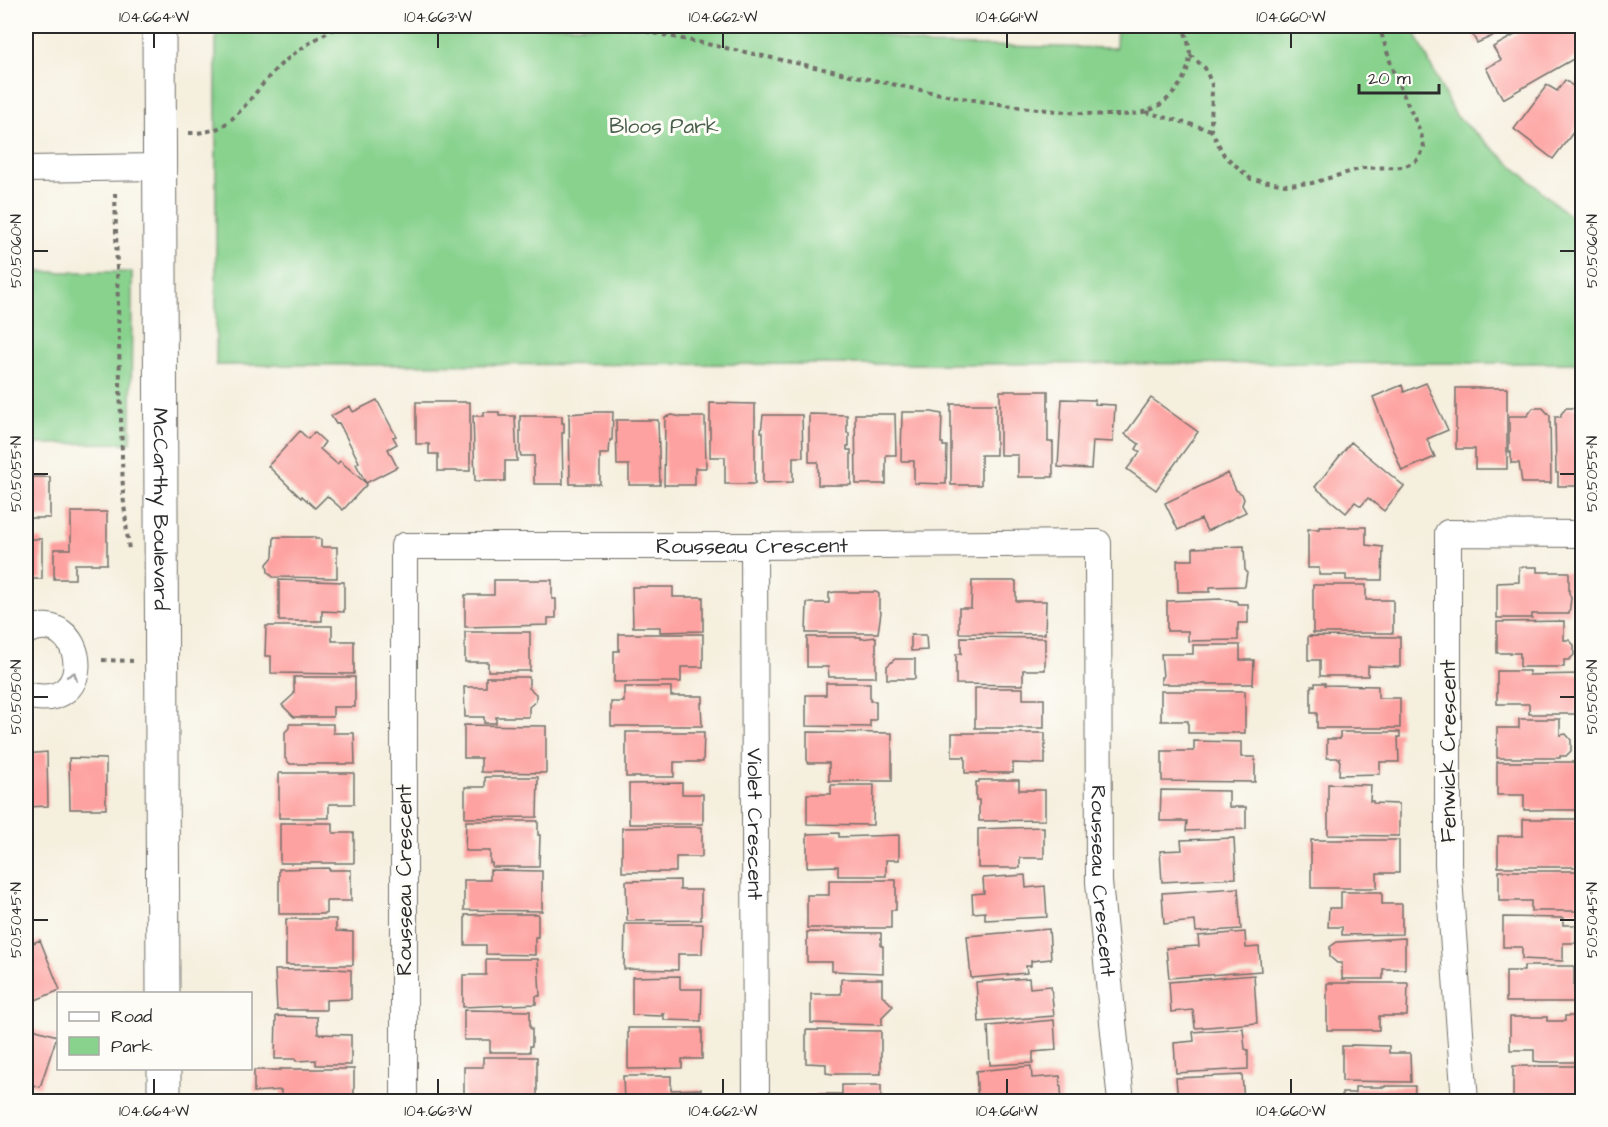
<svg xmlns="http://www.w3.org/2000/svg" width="1608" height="1127" font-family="'Architects Daughter',sans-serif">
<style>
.green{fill:#88d28e;stroke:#5a7e5c;stroke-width:1.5}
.building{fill:#fda2a0}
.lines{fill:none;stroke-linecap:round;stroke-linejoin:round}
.street-casing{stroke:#72706a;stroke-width:28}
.secondary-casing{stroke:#72706a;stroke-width:35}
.path{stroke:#72706a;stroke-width:4;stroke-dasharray:4.5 4.5;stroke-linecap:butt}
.street{stroke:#fff;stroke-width:26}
.secondary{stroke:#fff;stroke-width:33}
.oneway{stroke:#a0a0a0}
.ticks{fill:none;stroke:#2b2b2b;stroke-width:2}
.labels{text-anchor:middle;stroke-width:6;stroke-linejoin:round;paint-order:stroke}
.park-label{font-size:21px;fill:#475d49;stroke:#fdfcf7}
.street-label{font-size:21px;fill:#2b2b2b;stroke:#fdfcf7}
.neatline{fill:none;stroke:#2b2b2b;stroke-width:2}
.ticks-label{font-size:15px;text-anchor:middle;fill:#2b2b2b}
</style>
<rect width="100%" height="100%" fill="#fdfcf7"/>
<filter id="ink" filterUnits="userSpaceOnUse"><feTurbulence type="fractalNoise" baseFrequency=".0167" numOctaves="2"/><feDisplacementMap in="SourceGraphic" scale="12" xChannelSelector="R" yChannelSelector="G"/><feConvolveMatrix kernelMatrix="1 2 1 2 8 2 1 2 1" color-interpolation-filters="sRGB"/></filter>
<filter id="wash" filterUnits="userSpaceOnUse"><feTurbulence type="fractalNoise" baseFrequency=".008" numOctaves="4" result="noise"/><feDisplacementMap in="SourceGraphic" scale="24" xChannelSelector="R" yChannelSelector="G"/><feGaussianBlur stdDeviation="1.35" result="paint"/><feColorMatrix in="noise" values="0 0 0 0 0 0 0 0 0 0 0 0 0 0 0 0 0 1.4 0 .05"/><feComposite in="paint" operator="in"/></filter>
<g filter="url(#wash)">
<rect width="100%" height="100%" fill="#f5efde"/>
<path class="green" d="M 216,26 L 846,26 L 929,45 L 1116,48 L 1117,26 L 1412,26 L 1454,114 L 1582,227 L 1582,363 L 216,365 Z
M 26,272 L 132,272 L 131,443 L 26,444 Z"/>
<g id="blocks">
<path class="building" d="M 1468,26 L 1515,26 L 1477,43 Z
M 1531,26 L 1555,26 L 1556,27 L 1572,26 L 1582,44 L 1582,54 L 1503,99 L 1486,68 L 1501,60 L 1493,47 Z
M 1582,75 L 1582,124 L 1581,122 L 1553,159 L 1514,129 L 1547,85 L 1557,91 L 1565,80 L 1574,87 Z
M 1426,383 L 1448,430 L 1427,439 L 1435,457 L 1402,471 L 1373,397 L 1402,385 L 1404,392 Z
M 1456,388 L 1507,388 L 1507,469 L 1475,469 L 1475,449 L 1456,449 Z
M 1000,391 L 1048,391 L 1048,442 L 1053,442 L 1053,477 L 1018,477 L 1018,455 L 1000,455 Z
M 1151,398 L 1198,432 L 1156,490 L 1127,469 L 1140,452 L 1136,449 L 1139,444 L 1125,434 Z
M 1062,399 L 1095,400 L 1095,404 L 1115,405 L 1113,442 L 1093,441 L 1091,469 L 1058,467 Z
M 377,400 L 396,436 L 393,437 L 397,444 L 388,449 L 397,467 L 366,483 L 356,464 L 359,462 L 339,423 L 336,424 L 331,416 L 350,406 L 353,412 Z
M 416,402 L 470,402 L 470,471 L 438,471 L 438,454 L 429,454 L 429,444 L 416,444 Z
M 710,403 L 755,404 L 755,484 L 725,484 L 725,457 L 710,457 Z
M 951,404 L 996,404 L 996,455 L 981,455 L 981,485 L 951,485 Z
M 1533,408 L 1543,408 L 1550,416 L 1551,483 L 1522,483 L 1519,463 L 1511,463 L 1511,452 L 1509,452 L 1509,416 L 1527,416 Z
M 1566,408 L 1576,408 L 1582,417 L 1582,486 L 1558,486 L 1558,473 L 1556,473 L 1555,417 L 1561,417 L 1561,414 Z
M 484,412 L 499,412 L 499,416 L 515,416 L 517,461 L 505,461 L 505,481 L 475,481 L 473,416 L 484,416 Z
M 594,412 L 613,412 L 612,440 L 610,440 L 609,454 L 600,454 L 600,484 L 570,484 L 569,414 Z
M 902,412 L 932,412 L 942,414 L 941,443 L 943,443 L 943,446 L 947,446 L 946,484 L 914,483 L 914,461 L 901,461 Z
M 809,414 L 847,415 L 847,433 L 849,433 L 849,446 L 847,446 L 847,450 L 851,450 L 851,485 L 818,485 L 818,462 L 809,462 Z
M 855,414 L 895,414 L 896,455 L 886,455 L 886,484 L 856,484 Z
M 672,415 L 682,417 L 705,417 L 706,468 L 695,468 L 695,485 L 664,485 L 665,417 Z
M 763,415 L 802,415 L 803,457 L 793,457 L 793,482 L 763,483 L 763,432 L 761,432 Z
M 520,416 L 562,416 L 562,423 L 564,423 L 564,433 L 562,433 L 563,484 L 534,484 L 534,456 L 521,456 L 520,453 Z
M 616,420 L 658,420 L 660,485 L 629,485 L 629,465 L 617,465 Z
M 300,431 L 308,439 L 314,432 L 325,442 L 320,449 L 337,464 L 340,461 L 367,484 L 343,510 L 327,496 L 315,508 L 302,496 L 301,498 L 268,466 Z
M 1351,442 L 1404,486 L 1384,511 L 1368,498 L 1361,506 L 1355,502 L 1346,513 L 1315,487 Z
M 1228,473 L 1236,490 L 1242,494 L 1244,499 L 1242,505 L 1246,512 L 1207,531 L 1201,519 L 1178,530 L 1165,503 Z
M 26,477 L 50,477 L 50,518 L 26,518 Z
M 71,512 L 107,512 L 107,564 L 75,564 L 75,579 L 54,579 L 54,549 L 71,549 Z
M 1319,527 L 1366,527 L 1366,545 L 1383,547 L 1382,580 L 1346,580 L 1346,575 L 1319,575 L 1319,568 L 1308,568 L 1308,529 L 1319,529 Z
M 274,537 L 315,537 L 315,539 L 321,539 L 321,547 L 337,547 L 337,578 L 273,577 L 268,572 L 267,564 L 273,557 Z
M 26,539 L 42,539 L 42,579 L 26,579 Z
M 1244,546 L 1245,570 L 1247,572 L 1245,586 L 1210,587 L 1210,592 L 1178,592 L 1177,560 L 1193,560 L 1193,548 Z
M 1519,567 L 1537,567 L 1537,572 L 1569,572 L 1569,593 L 1571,598 L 1569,614 L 1532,614 L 1532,618 L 1497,618 L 1497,583 L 1519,582 Z
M 279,580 L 344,582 L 344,612 L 322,611 L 322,621 L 279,621 Z
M 494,580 L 552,580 L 552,599 L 556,599 L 556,618 L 548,618 L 548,625 L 465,627 L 465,595 L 494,595 Z
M 972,581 L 1016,581 L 1016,601 L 1046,601 L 1045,634 L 959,633 L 959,608 L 971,608 Z
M 1313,585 L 1366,585 L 1366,600 L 1393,600 L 1393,633 L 1313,633 Z
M 632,587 L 673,587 L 673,597 L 703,597 L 703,631 L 660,632 L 660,627 L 633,627 Z
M 835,592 L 876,592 L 879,594 L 879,609 L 881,612 L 878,633 L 806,633 L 807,603 L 829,603 L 829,593 Z
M 1222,599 L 1236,601 L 1238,604 L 1248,604 L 1248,623 L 1238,623 L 1238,640 L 1188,641 L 1188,631 L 1167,631 L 1167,601 Z
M 1564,621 L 1564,640 L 1569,640 L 1574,645 L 1574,655 L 1569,660 L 1564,660 L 1564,667 L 1520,667 L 1520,653 L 1497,653 L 1497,622 Z
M 266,626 L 332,626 L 332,641 L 354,641 L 354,674 L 271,673 L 271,656 L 265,656 Z
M 465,632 L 530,632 L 530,671 L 488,671 L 488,662 L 465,662 Z
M 619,634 L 703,634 L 703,667 L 681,667 L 681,682 L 614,682 L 614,651 L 619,651 Z
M 911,635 L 926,635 L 927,650 L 911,651 Z
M 1308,636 L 1400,637 L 1400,667 L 1368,666 L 1368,676 L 1320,676 L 1320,660 L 1308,660 Z
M 807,637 L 861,637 L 861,639 L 876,637 L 876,677 L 829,677 L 828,667 L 807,667 Z
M 961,637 L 1045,638 L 1045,670 L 1023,670 L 1023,685 L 956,684 L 956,654 L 961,654 Z
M 1193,645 L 1240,645 L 1240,660 L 1254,660 L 1253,684 L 1161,684 L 1161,677 L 1163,677 L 1161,654 L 1193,654 Z
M 895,659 L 915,659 L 915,679 L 887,679 L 887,666 Z
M 1497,671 L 1529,671 L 1529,675 L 1582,674 L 1582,698 L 1577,698 L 1577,714 L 1529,714 L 1529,704 L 1497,704 Z
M 294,677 L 355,677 L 355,707 L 333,707 L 333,717 L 294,717 L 282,705 L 294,694 Z
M 486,677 L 529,677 L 529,688 L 536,694 L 536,701 L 529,707 L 529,717 L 496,717 L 496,723 L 484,723 L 484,717 L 465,717 L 464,687 L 486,687 Z
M 826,683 L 870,683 L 870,701 L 876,701 L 876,720 L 870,720 L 870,727 L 806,726 L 806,695 L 826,695 Z
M 1315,683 L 1325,683 L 1325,685 L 1378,686 L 1378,698 L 1400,698 L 1400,728 L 1317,728 L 1317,713 L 1311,713 L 1311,686 L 1315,686 Z
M 624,687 L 671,687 L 671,696 L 703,696 L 703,703 L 701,703 L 702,726 L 611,726 L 611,702 L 624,702 Z
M 975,688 L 1023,688 L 1023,699 L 1044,699 L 1044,728 L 975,728 Z
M 1161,691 L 1245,691 L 1245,733 L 1188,733 L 1188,721 L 1161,721 Z
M 1519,719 L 1560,719 L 1560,735 L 1566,734 L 1571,740 L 1571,751 L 1566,756 L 1560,756 L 1560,758 L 1497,758 L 1497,728 L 1519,728 Z
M 289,724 L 333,724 L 333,733 L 354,733 L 355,764 L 290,764 L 285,758 L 285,732 L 289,728 Z
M 464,725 L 546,726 L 546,773 L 481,772 L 481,758 L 464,758 Z
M 626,732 L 704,732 L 703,762 L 674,762 L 674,777 L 626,777 Z
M 807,732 L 892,733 L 892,781 L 829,781 L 829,763 L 807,763 Z
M 1340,732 L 1400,732 L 1400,737 L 1398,737 L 1399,762 L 1380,762 L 1380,774 L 1339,775 L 1340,758 L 1327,758 L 1327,739 L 1340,739 Z
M 952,733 L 1045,733 L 1045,764 L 1013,763 L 1013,773 L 965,773 L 965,757 L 952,757 Z
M 1194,741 L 1241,742 L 1241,757 L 1255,757 L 1255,782 L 1162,781 L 1162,751 L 1194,751 Z
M 47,752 L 48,806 L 26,807 L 26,754 Z
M 69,758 L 106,759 L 106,809 L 70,809 Z
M 1497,762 L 1581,762 L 1581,810 L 1524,810 L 1524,795 L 1497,795 Z
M 279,773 L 354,773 L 354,804 L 329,804 L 329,818 L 279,818 Z
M 485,777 L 538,777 L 537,817 L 465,818 L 465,787 L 485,787 Z
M 979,780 L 1019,780 L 1019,790 L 1045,790 L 1045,820 L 979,821 L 979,800 L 976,800 L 976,782 L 979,782 Z
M 682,783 L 682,794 L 703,794 L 703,824 L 629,824 L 629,784 Z
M 1328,784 L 1371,785 L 1370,801 L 1373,801 L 1373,803 L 1399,804 L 1399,836 L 1328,835 Z
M 831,785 L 874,785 L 873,825 L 807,824 L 807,794 L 831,794 Z
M 1161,790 L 1229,791 L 1229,807 L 1246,807 L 1246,829 L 1186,831 L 1187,821 L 1160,821 Z
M 1523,819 L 1582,819 L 1582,867 L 1498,867 L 1498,836 L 1523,836 Z
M 466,821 L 538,821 L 538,835 L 540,835 L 539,867 L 492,867 L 492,863 L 490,863 L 490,851 L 465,851 Z
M 280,823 L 333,823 L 333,833 L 354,833 L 354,863 L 280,863 Z
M 674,827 L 702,827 L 702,857 L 676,857 L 676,872 L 622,872 L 622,828 Z
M 1044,827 L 1044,858 L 1020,858 L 1020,868 L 978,868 L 978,829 Z
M 839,833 L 839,837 L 899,835 L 899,860 L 886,860 L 886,876 L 838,876 L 838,866 L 807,867 L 807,834 Z
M 1234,838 L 1236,878 L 1162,882 L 1160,851 L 1182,850 L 1181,840 Z
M 1311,840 L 1399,840 L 1399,873 L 1377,873 L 1377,888 L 1311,888 Z
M 329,868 L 329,870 L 351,870 L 351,901 L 326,901 L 326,914 L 279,914 L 279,869 Z
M 490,870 L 542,871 L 542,911 L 464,910 L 464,880 L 490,880 Z
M 1499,871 L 1582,871 L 1582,895 L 1578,895 L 1578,911 L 1531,911 L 1531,901 L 1499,901 Z
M 1025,875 L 1026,888 L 1045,886 L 1047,917 L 985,920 L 985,912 L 973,913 L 972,894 L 984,893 L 983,878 Z
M 680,880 L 680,890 L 701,890 L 701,920 L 627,921 L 626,881 Z
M 829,880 L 896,880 L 896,910 L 891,910 L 891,928 L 807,928 L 807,895 L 829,895 Z
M 1238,888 L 1241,929 L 1196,932 L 1195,921 L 1164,924 L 1162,893 Z
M 1341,892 L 1382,892 L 1382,904 L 1402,904 L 1402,934 L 1342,935 L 1342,927 L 1328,927 L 1329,908 L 1341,908 Z
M 496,914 L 538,914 L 538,937 L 535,937 L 535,955 L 486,954 L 486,945 L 465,945 L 465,915 Z
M 1503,917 L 1563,918 L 1563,925 L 1576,925 L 1576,943 L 1563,943 L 1563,961 L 1522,959 L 1522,947 L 1503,947 Z
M 286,919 L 336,919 L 336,931 L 353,932 L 353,965 L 286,965 Z
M 625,924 L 703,924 L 702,954 L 678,954 L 678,970 L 624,969 Z
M 1049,929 L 1051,959 L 1031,961 L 1031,966 L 1026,966 L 1027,973 L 971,978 L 967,936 Z
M 807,932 L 881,933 L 881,946 L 883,946 L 883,973 L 832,971 L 832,962 L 807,962 Z
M 1245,932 L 1246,948 L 1259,947 L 1261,971 L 1169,978 L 1166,948 L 1199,946 L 1198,936 Z
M 1405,938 L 1405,969 L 1383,969 L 1383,979 L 1342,979 L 1342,963 L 1337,963 L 1330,957 L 1330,947 L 1337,942 Z
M 40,940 L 60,990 L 26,1004 L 26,946 Z
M 486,959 L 538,959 L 540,996 L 536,996 L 536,1004 L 463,1007 L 463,975 L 486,975 Z
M 1524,966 L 1574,966 L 1574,1002 L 1506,1002 L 1506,971 L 1524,971 Z
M 334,969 L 351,970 L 351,999 L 326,1000 L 326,1010 L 277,1010 L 275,970 Z
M 1254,975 L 1257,1023 L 1195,1028 L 1193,1010 L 1171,1012 L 1169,982 Z
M 680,976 L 680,989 L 702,989 L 701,1021 L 664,1020 L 664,1014 L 662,1014 L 662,1016 L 632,1015 L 632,977 Z
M 1029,978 L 1030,988 L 1051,986 L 1054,1016 L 979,1022 L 976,982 Z
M 841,979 L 882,979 L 882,995 L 893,1006 L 882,1017 L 882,1025 L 811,1023 L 811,994 L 841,994 Z
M 1327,983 L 1408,983 L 1407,1016 L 1379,1016 L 1379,1030 L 1327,1030 Z
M 464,1010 L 530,1011 L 530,1028 L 532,1028 L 532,1046 L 530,1046 L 530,1052 L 490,1052 L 490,1040 L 464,1040 Z
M 276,1016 L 317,1017 L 318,1034 L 351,1035 L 351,1065 L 316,1065 L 316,1060 L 296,1061 L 295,1059 L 275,1059 Z
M 1565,1016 L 1574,1016 L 1574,1021 L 1582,1021 L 1582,1062 L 1541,1062 L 1534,1061 L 1534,1050 L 1510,1050 L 1510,1017 L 1547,1017 L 1547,1021 L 1565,1021 Z
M 1054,1020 L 1056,1050 L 1033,1052 L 1033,1063 L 990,1065 L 988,1026 Z
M 26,1027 L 57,1036 L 40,1087 L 26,1083 Z
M 628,1028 L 702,1028 L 702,1059 L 682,1059 L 682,1068 L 628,1069 Z
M 1243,1028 L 1245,1049 L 1248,1050 L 1248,1069 L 1176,1073 L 1174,1043 L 1194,1041 L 1193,1032 Z
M 806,1030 L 881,1031 L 881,1074 L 833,1074 L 826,1073 L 826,1064 L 806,1063 Z
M 1351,1045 L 1389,1046 L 1389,1053 L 1410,1053 L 1411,1082 L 1342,1081 L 1342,1046 L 1351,1046 Z
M 483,1057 L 537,1057 L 537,1100 L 464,1101 L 464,1067 L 483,1067 Z
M 1031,1066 L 1032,1078 L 1060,1076 L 1062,1102 L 978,1102 L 976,1071 Z
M 1513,1066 L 1582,1066 L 1582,1102 L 1530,1102 L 1530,1099 L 1513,1099 Z
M 280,1069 L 354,1069 L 354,1099 L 333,1099 L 333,1102 L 281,1102 L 281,1090 L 254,1092 L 254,1070 L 280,1070 Z
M 1242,1075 L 1244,1102 L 1178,1102 L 1176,1078 Z
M 623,1076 L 671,1076 L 671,1090 L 701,1089 L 701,1102 L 624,1102 Z
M 842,1085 L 881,1085 L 881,1102 L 814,1102 L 814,1094 L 842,1094 Z
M 1385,1086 L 1415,1086 L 1414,1102 L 1342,1102 L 1342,1093 L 1355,1093 L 1355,1087 L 1385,1087 Z"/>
</g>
</g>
<g filter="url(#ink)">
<use href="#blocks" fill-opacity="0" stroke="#72706a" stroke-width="1.5"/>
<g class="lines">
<defs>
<g id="street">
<path d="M 26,169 L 158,167"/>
<path id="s1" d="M 754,546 L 756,1102"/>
<path d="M 26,631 C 84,604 102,715 26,695"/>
<path id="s2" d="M 404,1102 L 404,546 L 754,546 L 1098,543 L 1099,882 L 1121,1102"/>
<path d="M 1465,1102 L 1448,864 L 1448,533 L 1582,534"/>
</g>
<g id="secondary">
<path id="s3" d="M 159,26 L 163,994"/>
<path d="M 164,1068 L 164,1102"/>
</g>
</defs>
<use href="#street" class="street-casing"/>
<use href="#secondary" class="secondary-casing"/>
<path class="path" d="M 619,26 C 689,40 759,55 828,70 C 904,87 980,104 1057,111 C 1083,113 1122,119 1147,111 C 1169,104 1188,80 1190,56 C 1190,46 1186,35 1183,26
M 1190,55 L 1205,68 L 1212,85 L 1211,130 L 1224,155 L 1251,179 L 1285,185 L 1312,183 L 1363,168 L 1404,167 L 1419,159 L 1424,147 L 1421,133 L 1394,74 L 1379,26
M 1146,112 L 1211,130
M 189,133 C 198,133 208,132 216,129 C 237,122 261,83 278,67 C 297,50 317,37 340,26
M 115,193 L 123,494 L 129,551
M 102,660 L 133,661"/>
<use href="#street" class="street"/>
<use href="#secondary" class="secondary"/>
</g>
<defs><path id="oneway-chevron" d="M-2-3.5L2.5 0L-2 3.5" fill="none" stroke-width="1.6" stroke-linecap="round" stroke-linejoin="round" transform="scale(1.5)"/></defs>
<use class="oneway" href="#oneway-chevron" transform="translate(73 676) rotate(-68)"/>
</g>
<path class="ticks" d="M 154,33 L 154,48M 438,33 L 438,48M 723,33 L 723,48M 1007,33 L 1007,48M 1291,33 L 1291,48M 33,251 L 48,251M 1560,251 L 1575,251M 33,474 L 48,474M 1560,474 L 1575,474M 33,697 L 48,697M 1560,697 L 1575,697M 33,920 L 48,920M 1560,920 L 1575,920M 154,1079 L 154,1094M 438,1079 L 438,1094M 723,1079 L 723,1094M 1007,1079 L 1007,1094M 1291,1079 L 1291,1094"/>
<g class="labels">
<g class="park-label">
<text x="664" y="133">Bloos Park</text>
</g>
<g class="street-label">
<text dy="7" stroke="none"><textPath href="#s3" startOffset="483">McCarthy Boulevard</textPath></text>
<text dy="7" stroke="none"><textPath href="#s2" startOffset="904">Rousseau Crescent</textPath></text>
<text transform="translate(1448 751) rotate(-90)" y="7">Fenwick Crescent</text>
<text dy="7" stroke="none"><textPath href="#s1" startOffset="278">Violet Crescent</textPath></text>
<text transform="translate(404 880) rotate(-90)" y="7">Rousseau Crescent</text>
<text dy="7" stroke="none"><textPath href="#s2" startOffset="1588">Rousseau Crescent</textPath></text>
</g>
</g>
<rect width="1608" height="1127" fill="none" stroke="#fdfcf7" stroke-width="66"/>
<rect x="57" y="992" width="195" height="78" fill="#fdfcf7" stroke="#a9a8a5" stroke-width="1.5"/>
<rect x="69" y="1012" width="30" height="9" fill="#ffffff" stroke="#a9a8a5" stroke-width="1.5"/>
<text x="111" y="1022" font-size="18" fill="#2b2b2b">Road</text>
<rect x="69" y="1037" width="30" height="18" fill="#88d28e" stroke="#a9a8a5" stroke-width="1.5"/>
<text x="111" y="1052" font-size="18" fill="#2b2b2b">Park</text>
<path d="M1359 84v9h80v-9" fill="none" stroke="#2b2b2b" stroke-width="3"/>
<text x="1368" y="84" font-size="18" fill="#2b2b2b" stroke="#fdfcf7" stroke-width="4.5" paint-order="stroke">20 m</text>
<rect x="33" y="33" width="1542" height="1061" class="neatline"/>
<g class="ticks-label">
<text x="154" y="22">104.664°W</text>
<text x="438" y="22">104.663°W</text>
<text x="723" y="22">104.662°W</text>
<text x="1007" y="22">104.661°W</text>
<text x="1291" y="22">104.660°W</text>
<text transform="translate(16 251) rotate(-90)" y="5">50.5060°N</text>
<text transform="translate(1592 251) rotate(-90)" y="5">50.5060°N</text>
<text transform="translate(16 474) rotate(-90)" y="5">50.5055°N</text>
<text transform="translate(1592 474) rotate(-90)" y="5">50.5055°N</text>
<text transform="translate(16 697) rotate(-90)" y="5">50.5050°N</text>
<text transform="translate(1592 697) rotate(-90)" y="5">50.5050°N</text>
<text transform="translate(16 920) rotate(-90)" y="5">50.5045°N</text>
<text transform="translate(1592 920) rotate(-90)" y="5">50.5045°N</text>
<text x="154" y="1116">104.664°W</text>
<text x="438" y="1116">104.663°W</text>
<text x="723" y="1116">104.662°W</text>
<text x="1007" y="1116">104.661°W</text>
<text x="1291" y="1116">104.660°W</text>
</g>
</svg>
